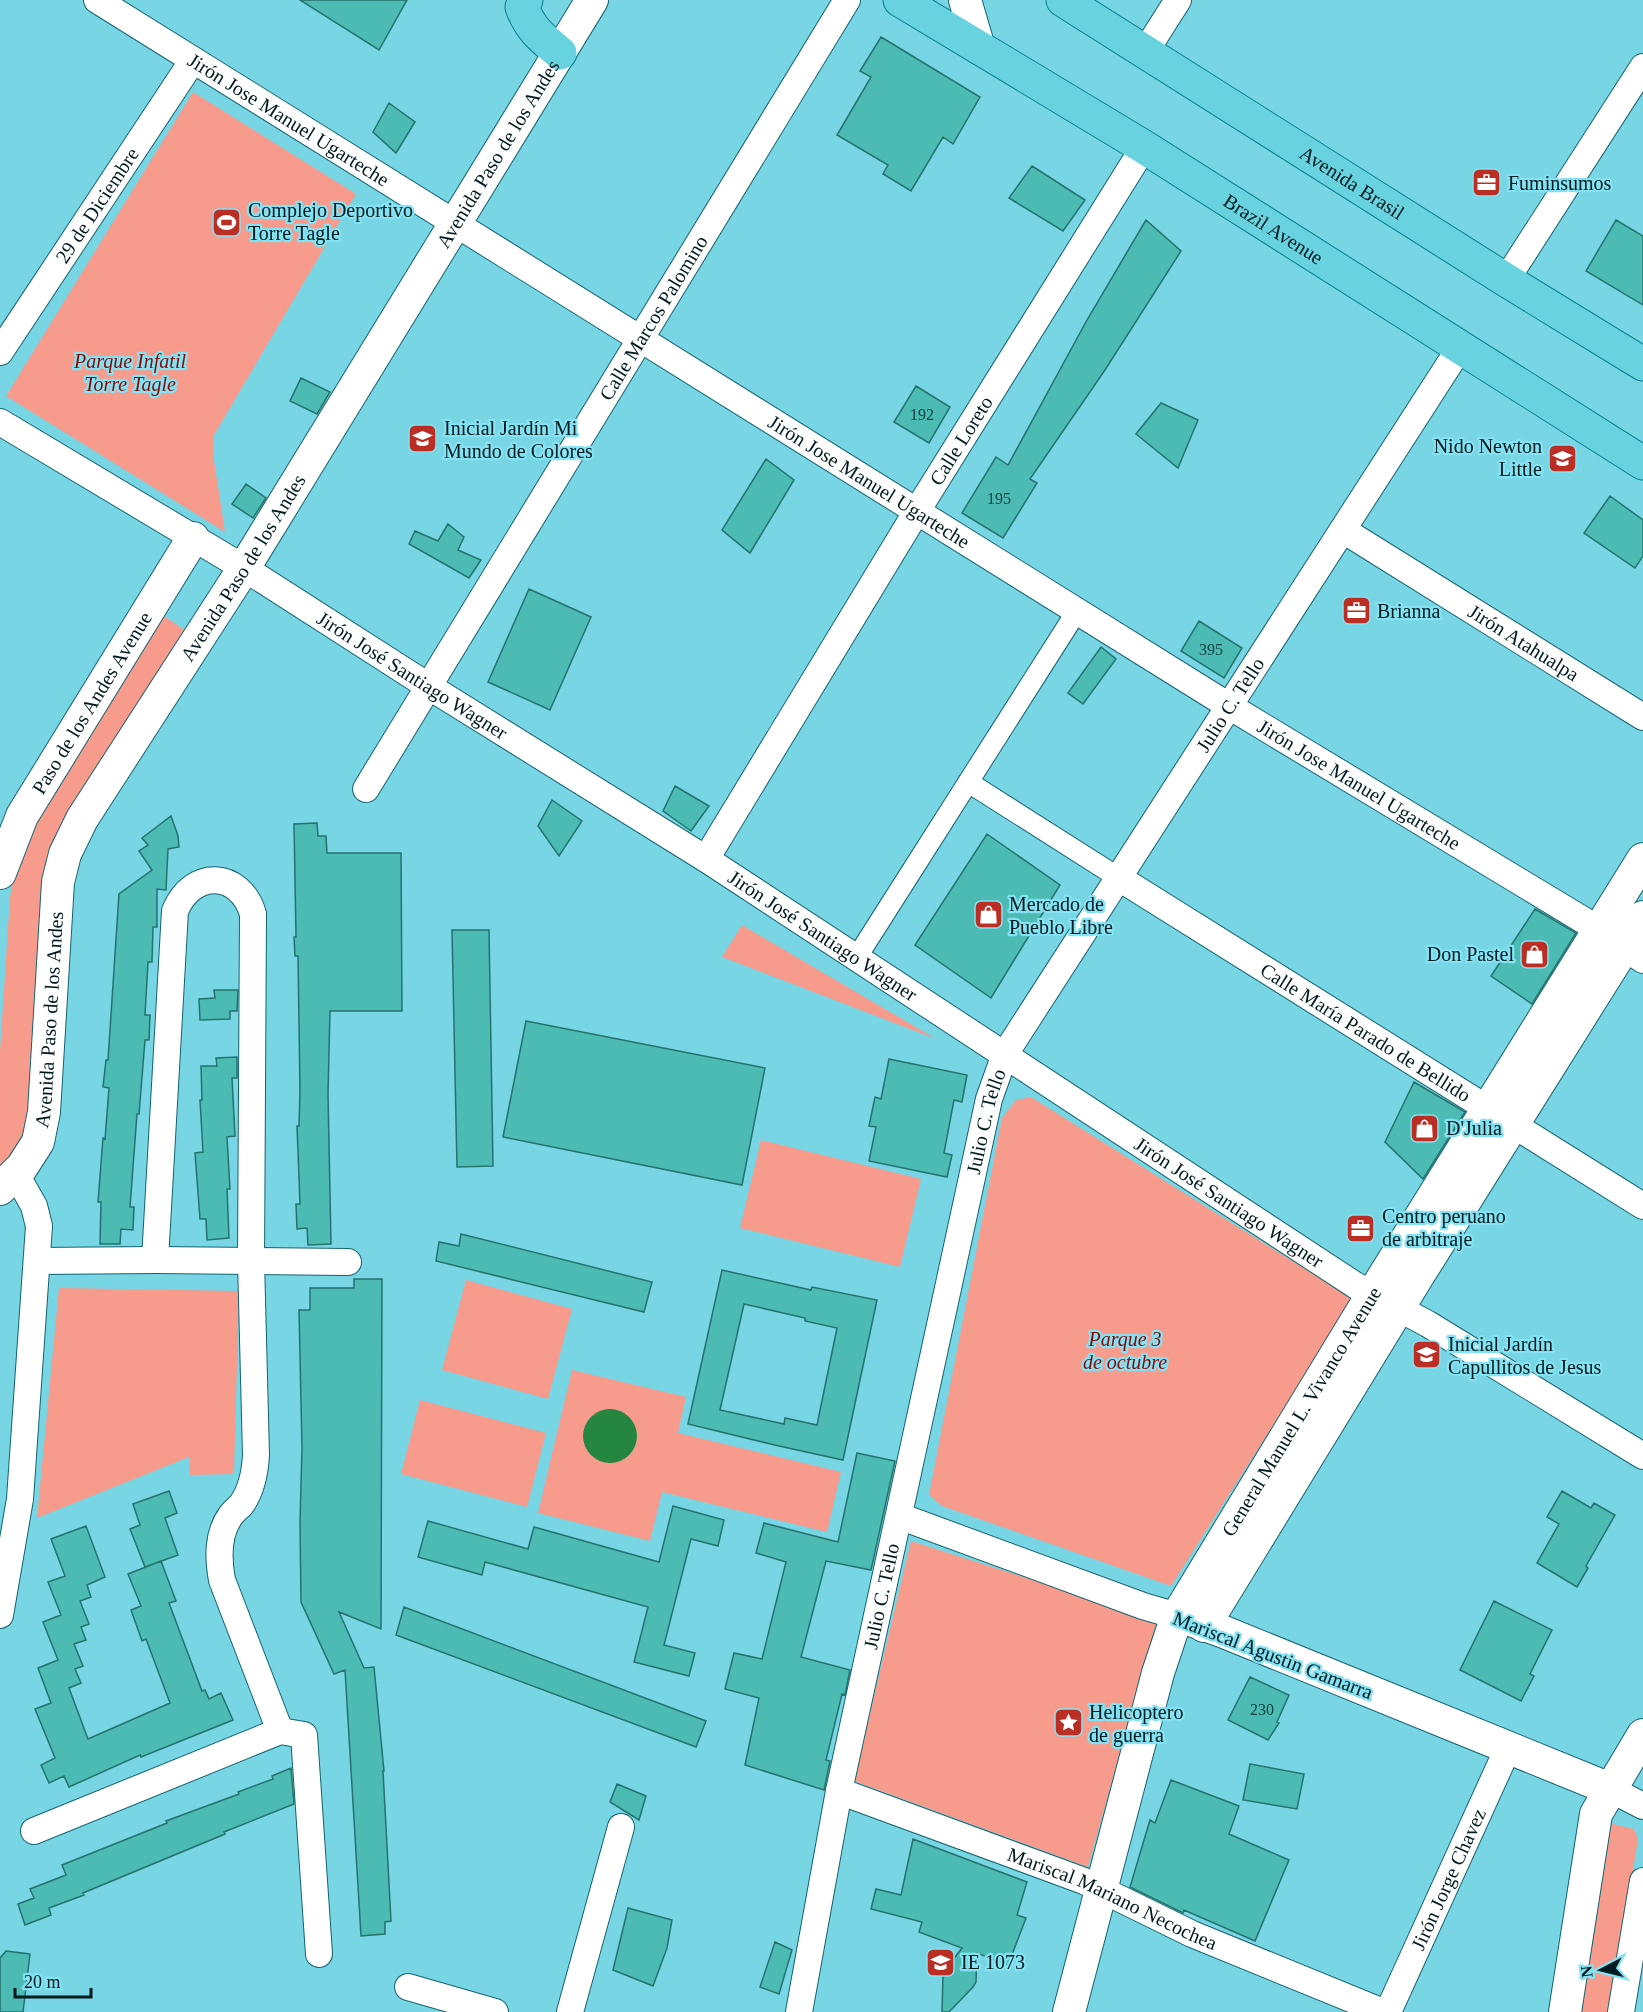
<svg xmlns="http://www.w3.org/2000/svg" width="1643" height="2012" font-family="Georgia,serif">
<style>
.green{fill:#f79b8d}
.water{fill:#258642}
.building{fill:#4bbbb3;stroke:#26726d;stroke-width:1.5;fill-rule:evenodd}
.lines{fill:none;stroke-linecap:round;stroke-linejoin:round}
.pedestrian-casing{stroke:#15646f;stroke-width:22}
.minor-casing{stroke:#15646f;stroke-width:28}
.tertiary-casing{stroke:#15646f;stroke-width:34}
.primary-casing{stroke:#037f8e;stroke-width:35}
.pedestrian{stroke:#fff;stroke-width:20}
.minor{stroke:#fff;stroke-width:26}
.tertiary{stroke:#fff;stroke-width:32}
.primary{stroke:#68d3df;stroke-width:33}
.labels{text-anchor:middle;stroke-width:4.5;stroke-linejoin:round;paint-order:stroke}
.number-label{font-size:16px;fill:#134344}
.street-label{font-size:20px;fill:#001b1f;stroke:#84e2f2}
.poi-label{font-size:20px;fill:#001b1f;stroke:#84e2f2;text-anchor:start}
.park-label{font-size:20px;font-style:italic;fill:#8a0905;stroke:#84e2f2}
</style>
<rect width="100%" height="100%" fill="#77d5e4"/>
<path class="green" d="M 193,92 L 356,194 L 214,435 L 213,454 L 225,532 L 6,396 Z
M 164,616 L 192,635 L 75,814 L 32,1114 C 24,1135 16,1153 0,1170 L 0,1051 L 10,897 L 14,873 L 25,841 Z
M 742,925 L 936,1039 L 722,957 Z
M 1031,1097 L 1353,1299 L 1171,1586 L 942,1506 L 929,1495 L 1002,1118 L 1016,1100 Z
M 761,1140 L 921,1179 L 900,1267 L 740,1228 Z
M 466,1280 L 572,1309 L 548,1399 L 442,1370 Z
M 59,1288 L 239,1291 L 234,1474 L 190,1475 L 189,1457 L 37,1518 Z
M 572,1370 L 686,1397 L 678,1433 L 841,1472 L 827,1532 L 662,1492 L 650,1541 L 538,1513 Z
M 420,1400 L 546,1433 L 527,1507 L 401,1474 Z
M 911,1541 L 1157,1620 L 1088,1867 L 854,1781 Z
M 1613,1824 L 1634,1829 L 1638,1839 L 1610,2012 L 1577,2012 L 1604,1828 Z"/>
<path class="water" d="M583 1436a27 27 0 1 1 54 0a27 27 0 1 1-54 0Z"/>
<path class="building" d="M 300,0 L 407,0 L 379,50 Z
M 881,37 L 980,97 L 953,144 L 943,137 L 911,191 L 883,174 L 888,165 L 837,135 L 871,77 L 860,71 Z
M 389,103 L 415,122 L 396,153 L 373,132 Z
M 1032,166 L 1085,200 L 1063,231 L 1009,198 Z
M 1146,220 L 1181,251 L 1105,370 L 1030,479 L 1037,483 L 1003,538 L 962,513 L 996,457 L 1008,465 L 1087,320 Z
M 1616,220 L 1643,236 L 1643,305 L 1586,271 Z
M 301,378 L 330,392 L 317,414 L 290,401 Z
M 916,386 L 950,407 L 929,443 L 894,422 Z
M 1161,403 L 1198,420 L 1178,468 L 1136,434 Z
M 766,459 L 794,480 L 750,553 L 722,530 Z
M 246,484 L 266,498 L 253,518 L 232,504 Z
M 1610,496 L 1643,520 L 1643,556 L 1635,568 L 1584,533 Z
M 448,524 L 464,537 L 458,550 L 481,560 L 469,578 L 409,544 L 415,531 L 438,541 Z
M 529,589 L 591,617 L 550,710 L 488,682 Z
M 1199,621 L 1242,648 L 1224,678 L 1181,651 Z
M 1101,647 L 1116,659 L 1083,704 L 1068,693 Z
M 675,786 L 709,806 L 691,831 L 663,811 Z
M 552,800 L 582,821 L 559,856 L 538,826 Z
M 171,816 L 178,836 L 179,847 L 168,849 L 166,890 L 157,889 L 157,927 L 153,927 L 152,962 L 148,962 L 145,1015 L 150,1015 L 149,1040 L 145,1040 L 139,1114 L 137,1114 L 130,1207 L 134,1207 L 133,1230 L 121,1229 L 120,1244 L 100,1244 L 101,1202 L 98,1202 L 103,1138 L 105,1139 L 109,1088 L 103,1087 L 106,1060 L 108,1060 L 119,894 L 152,870 L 139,851 L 148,845 L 142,838 Z
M 317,823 L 318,836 L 326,836 L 327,853 L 401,853 L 402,1011 L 330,1011 L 328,1094 L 331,1244 L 308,1245 L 307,1228 L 297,1229 L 296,1204 L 300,1204 L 297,1126 L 299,1126 L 300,1091 L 298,956 L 295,956 L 294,937 L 296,937 L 294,824 Z
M 987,834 L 1060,885 L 991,998 L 915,945 Z
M 1535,909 L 1576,933 L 1532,1004 L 1491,976 Z
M 452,930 L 489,930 L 493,1166 L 457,1167 Z
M 214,990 L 238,990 L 237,1011 L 230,1011 L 230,1019 L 200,1020 L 199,999 L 215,998 Z
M 526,1021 L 765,1068 L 742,1185 L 503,1137 Z
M 237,1057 L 237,1078 L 232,1078 L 235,1136 L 227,1137 L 230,1189 L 227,1189 L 229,1238 L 207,1240 L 206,1219 L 200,1219 L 195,1153 L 203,1152 L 200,1100 L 202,1100 L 201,1066 L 217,1066 L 216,1058 Z
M 889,1059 L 967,1075 L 962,1102 L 954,1100 L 944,1153 L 952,1155 L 947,1177 L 869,1161 L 876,1127 L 869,1126 L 875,1097 L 881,1099 Z
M 1414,1082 L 1465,1112 L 1423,1179 L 1385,1142 Z
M 461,1234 L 652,1282 L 644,1312 L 436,1261 L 439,1242 L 459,1246 Z
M 722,1270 L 811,1290 L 812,1287 L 877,1300 L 843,1460 L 779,1446 L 688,1424 ZM 744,1304 L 805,1318 L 805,1321 L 837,1328 L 817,1425 L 785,1418 L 784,1424 L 720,1410 Z
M 354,1279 L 382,1279 L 381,1629 L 339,1612 L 364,1668 L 374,1667 L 384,1771 L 383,1771 L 391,1921 L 385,1922 L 385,1934 L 361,1936 L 345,1670 L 334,1674 L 301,1602 L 300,1523 L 302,1447 L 299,1310 L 310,1310 L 310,1288 L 354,1288 Z
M 857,1453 L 895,1461 L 871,1570 L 826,1561 L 801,1657 L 850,1670 L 845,1695 L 842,1694 L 826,1760 L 830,1761 L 824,1790 L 745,1765 L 759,1698 L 725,1689 L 734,1653 L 762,1659 L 786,1562 L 756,1553 L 764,1523 L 838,1542 Z
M 169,1491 L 177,1513 L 165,1518 L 178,1555 L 145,1567 L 130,1529 L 140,1525 L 133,1504 Z
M 1562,1491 L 1591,1508 L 1594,1503 L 1615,1515 L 1586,1566 L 1588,1568 L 1577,1587 L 1537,1563 L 1559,1524 L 1547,1517 Z
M 673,1506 L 724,1520 L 718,1546 L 691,1539 L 664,1645 L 695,1653 L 689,1676 L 634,1662 L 648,1607 L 485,1562 L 482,1575 L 418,1557 L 428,1521 L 528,1549 L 534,1527 L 659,1562 Z
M 86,1526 L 105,1577 L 87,1585 L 91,1597 L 80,1601 L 89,1624 L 81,1627 L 86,1640 L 74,1644 L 83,1666 L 75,1669 L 81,1683 L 69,1688 L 88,1739 L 170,1703 L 146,1639 L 142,1641 L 131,1610 L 141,1606 L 128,1574 L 161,1561 L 176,1601 L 169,1603 L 202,1691 L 205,1690 L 209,1699 L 221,1693 L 233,1720 L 141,1757 L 140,1755 L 69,1787 L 64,1776 L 49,1783 L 41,1765 L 55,1758 L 35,1709 L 51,1703 L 38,1668 L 58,1660 L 43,1622 L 61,1615 L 48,1582 L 65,1576 L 51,1539 Z
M 1494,1601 L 1552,1630 L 1530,1674 L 1534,1676 L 1521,1701 L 1460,1670 Z
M 404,1607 L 706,1721 L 696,1747 L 396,1635 Z
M 1250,1677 L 1289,1695 L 1277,1722 L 1279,1723 L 1268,1740 L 1228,1720 Z
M 1250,1764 L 1304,1774 L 1297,1809 L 1243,1800 Z
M 291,1768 L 294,1804 L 224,1832 L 225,1834 L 83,1893 L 84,1895 L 49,1908 L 51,1915 L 25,1925 L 18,1904 L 34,1898 L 30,1889 L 66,1875 L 62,1865 L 167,1823 L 166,1821 L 239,1794 L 238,1792 L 273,1779 L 272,1776 Z
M 1171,1780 L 1239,1806 L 1229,1834 L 1289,1860 L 1255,1941 L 1184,1910 L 1183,1913 L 1130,1887 L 1150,1820 L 1155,1823 Z
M 617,1784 L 646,1796 L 639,1820 L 610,1802 Z
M 913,1839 L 1027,1882 L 1017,1915 L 1026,1918 L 1008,1965 L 977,1953 L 976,1982 L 973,1987 L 949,2012 L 942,2012 L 943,1975 L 945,1970 L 962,1948 L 919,1932 L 922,1922 L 871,1909 L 876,1889 L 901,1895 Z
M 628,1908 L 672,1920 L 667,1948 L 653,1986 L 613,1970 Z
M 775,1942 L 792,1950 L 779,1994 L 760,1987 Z
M 6,1951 L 30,1954 L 23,2012 L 0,2012 L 0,1958 Z"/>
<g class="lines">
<defs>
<path id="pedestrian" d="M 968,782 L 1119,878
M 857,957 L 1077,611"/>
<g id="minor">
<path id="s1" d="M 97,0 L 1229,706 L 1598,929 L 1643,960"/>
<path d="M 1145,52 L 1178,0"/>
<path d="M 1506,280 L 1643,67"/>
<path id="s2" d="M 0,352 L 193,60"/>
<path id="s3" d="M 0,422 L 244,568 L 428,686 L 706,859 L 1355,1285 L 1428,1324 L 1643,1456"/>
<path id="s4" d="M 1343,530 L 1643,717"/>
<path id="s5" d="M 366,789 L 847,0"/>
<path id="s6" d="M 706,859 L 917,511 L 1144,147"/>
<path id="s7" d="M 1119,878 L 1643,1206"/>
<path d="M 155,1260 L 175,911 C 192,869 240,870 253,914 L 251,1261 L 256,1455 C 255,1473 252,1490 241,1505 C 238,1508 234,1511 231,1515 C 217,1534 218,1558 222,1580 L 280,1731 L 304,1735 L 319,1954"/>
<path d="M 37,1261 L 155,1260 L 348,1262"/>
<path d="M 899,1516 L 1143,1606 L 1177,1616"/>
<path d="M 0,1615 L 20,1499 L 39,1226 L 34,1206 L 16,1174"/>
<path d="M 1610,1789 L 1643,1806"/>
<path id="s8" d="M 839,1791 L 1084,1881 L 1192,1934 L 1383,2012"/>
<path d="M 34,1831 L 280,1731"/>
<path d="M 408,1987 L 495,2012"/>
<path d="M 570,2012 L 621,1827"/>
<path id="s9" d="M 799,2012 L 839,1791 L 989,1099 L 1005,1054 L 1461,346"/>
<path id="s10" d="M 1388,2012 L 1508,1748"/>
<path d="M 1621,2012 L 1643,1881"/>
</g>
<g id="tertiary">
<path d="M 965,0 L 979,48"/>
<path id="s11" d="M 0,873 L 22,816 L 193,538"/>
<path id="s12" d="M 0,1189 L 22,1167 L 38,1142 L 44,1112 L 58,882 L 65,854 L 82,819 L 244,568 L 592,0"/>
<path d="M 1185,1618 L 1224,1632 L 1610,1789"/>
<path d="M 1204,1626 L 1418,1276 L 1643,917"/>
<path id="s13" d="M 1069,2012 L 1158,1673 L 1177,1616 L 1372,1295 L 1643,859"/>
<path d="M 1565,2012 L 1596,1814 L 1643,1735"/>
</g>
<g id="primary">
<path d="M 526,0 L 522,7 C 530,29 542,38 560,53"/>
<path id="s14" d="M 900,0 L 1144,147 L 1643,463"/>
<path id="s15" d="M 1063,0 L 1506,280 L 1643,364"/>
</g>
</defs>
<use href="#pedestrian" class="pedestrian-casing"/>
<use href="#minor" class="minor-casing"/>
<use href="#tertiary" class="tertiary-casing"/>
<use href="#primary" class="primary-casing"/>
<use href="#pedestrian" class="pedestrian"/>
<use href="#minor" class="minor"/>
<use href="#tertiary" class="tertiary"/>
<use href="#primary" class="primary"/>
</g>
<defs>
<symbol id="office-square" viewBox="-11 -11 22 22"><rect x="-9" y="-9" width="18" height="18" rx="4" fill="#bb2e23" stroke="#84e2f2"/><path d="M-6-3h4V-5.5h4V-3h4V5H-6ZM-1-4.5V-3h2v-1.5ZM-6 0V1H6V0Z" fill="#fff"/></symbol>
<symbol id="stadium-square" viewBox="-11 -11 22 22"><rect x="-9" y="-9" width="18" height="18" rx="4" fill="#bb2e23" stroke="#84e2f2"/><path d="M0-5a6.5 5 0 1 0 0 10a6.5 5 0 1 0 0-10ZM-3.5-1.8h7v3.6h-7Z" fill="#fff"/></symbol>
<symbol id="school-square" viewBox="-11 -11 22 22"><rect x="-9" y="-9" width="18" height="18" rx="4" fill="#bb2e23" stroke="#84e2f2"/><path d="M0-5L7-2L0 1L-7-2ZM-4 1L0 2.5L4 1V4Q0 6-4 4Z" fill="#fff"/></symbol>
<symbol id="shop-square" viewBox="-11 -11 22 22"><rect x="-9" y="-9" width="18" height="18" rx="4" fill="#bb2e23" stroke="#84e2f2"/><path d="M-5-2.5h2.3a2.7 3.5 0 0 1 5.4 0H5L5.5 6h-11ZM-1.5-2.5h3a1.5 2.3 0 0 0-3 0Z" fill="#fff"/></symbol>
<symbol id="sight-square" viewBox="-11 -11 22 22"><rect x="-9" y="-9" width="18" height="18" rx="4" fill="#bb2e23" stroke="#84e2f2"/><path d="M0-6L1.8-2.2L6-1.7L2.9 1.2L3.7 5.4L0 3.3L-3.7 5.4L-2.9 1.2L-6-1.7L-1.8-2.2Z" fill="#fff"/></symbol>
</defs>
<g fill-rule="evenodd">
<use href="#office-square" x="1470" y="166" width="33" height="33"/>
<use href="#stadium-square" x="210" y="206" width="33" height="33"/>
<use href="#school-square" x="406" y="422" width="33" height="33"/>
<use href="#school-square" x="1546" y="442" width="33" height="33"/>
<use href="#office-square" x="1340" y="594" width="33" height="33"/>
<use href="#shop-square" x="972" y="898" width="33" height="33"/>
<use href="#shop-square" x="1518" y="938" width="33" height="33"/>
<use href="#shop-square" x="1408" y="1112" width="33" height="33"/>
<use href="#office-square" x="1344" y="1212" width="33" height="33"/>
<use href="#school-square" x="1410" y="1338" width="33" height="33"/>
<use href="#sight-square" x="1052" y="1706" width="33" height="33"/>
<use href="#school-square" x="924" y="1946" width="33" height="33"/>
</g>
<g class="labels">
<g class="number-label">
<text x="922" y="420">192</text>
<text x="999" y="504">195</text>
<text x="1211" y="655">395</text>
<text x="1262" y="1715">230</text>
</g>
<g class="street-label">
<text dy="7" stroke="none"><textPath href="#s1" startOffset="226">Jirón Jose Manuel Ugarteche</textPath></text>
<text dy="7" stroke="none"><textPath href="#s12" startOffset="1174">Avenida Paso de los Andes</textPath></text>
<text dy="7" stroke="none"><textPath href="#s15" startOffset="342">Avenida Brasil</textPath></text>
<text dy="7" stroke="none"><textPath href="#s2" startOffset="176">29 de Diciembre</textPath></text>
<text dy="7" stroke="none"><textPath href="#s14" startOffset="438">Brazil Avenue</textPath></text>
<text dy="7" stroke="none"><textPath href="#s5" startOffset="552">Calle Marcos Palomino</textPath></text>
<text dy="7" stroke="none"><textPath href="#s6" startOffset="490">Calle Loreto</textPath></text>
<text dy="7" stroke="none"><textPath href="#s1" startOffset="910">Jirón Jose Manuel Ugarteche</textPath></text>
<text dy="7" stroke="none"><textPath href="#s12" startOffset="688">Avenida Paso de los Andes</textPath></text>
<text dy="7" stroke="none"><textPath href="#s4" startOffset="213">Jirón Atahualpa</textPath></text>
<text dy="7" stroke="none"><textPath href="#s3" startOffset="484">Jirón José Santiago Wagner</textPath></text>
<text dy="7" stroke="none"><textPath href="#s11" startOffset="194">Paso de los Andes Avenue</textPath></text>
<text dy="7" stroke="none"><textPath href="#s9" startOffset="1396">Julio C. Tello</textPath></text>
<text dy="7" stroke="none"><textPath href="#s1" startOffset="1486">Jirón Jose Manuel Ugarteche</textPath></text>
<text dy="7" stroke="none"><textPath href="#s3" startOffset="970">Jirón José Santiago Wagner</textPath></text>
<text dy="7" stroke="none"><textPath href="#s12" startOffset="184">Avenida Paso de los Andes</textPath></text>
<text dy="7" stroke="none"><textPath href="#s7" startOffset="291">Calle María Parado de Bellido</textPath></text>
<text dy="7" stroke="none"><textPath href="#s9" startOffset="910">Julio C. Tello</textPath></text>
<text dy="7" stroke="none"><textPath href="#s3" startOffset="1456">Jirón José Santiago Wagner</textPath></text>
<text dy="7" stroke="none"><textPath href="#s13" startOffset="650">General Manuel L. Vivanco Avenue</textPath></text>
<text dy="7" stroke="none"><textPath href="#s9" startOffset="424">Julio C. Tello</textPath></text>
<text transform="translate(1273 1655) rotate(21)" y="7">Mariscal Agustin Gamarra</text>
<text dy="7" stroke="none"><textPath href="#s10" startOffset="146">Jirón Jorge Chavez</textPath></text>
<text dy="7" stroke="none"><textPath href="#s8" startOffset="294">Mariscal Mariano Necochea</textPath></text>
</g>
<g class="poi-label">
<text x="1508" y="190">Fuminsumos</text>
<text x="248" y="217">Complejo Deportivo<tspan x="248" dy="23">Torre Tagle</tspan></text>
<text x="444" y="435">Inicial Jardín Mi<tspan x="444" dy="23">Mundo de Colores</tspan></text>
<text x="1542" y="453" text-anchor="end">Nido Newton<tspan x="1542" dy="23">Little</tspan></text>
<text x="1377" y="618">Brianna</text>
<text x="1009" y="911">Mercado de<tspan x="1009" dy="23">Pueblo Libre</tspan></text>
<text x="1514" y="961" text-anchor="end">Don Pastel</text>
<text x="1446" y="1135">D'Julia</text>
<text x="1382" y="1223">Centro peruano<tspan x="1382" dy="23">de arbitraje</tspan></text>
<text x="1448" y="1351">Inicial Jardín<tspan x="1448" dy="23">Capullitos de Jesus</tspan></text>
<text x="1089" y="1719">Helicoptero<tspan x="1089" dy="23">de guerra</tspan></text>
<text x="961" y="1969">IE 1073</text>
</g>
<g class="park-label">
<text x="130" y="368">Parque Infatil<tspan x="130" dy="23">Torre Tagle</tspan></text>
<text x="1125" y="1346">Parque 3<tspan x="1125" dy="23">de octubre</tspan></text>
</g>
</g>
<g transform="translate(1601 1970) rotate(263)" stroke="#84e2f2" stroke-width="4.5" paint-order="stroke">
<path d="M0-4.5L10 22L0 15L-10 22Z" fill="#001b1f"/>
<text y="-9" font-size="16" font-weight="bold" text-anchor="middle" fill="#001b1f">N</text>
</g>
<path d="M15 1988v9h76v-9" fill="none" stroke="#001b1f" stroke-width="3"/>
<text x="24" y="1988" font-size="18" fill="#001b1f" stroke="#84e2f2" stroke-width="4.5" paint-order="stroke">20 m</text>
</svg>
